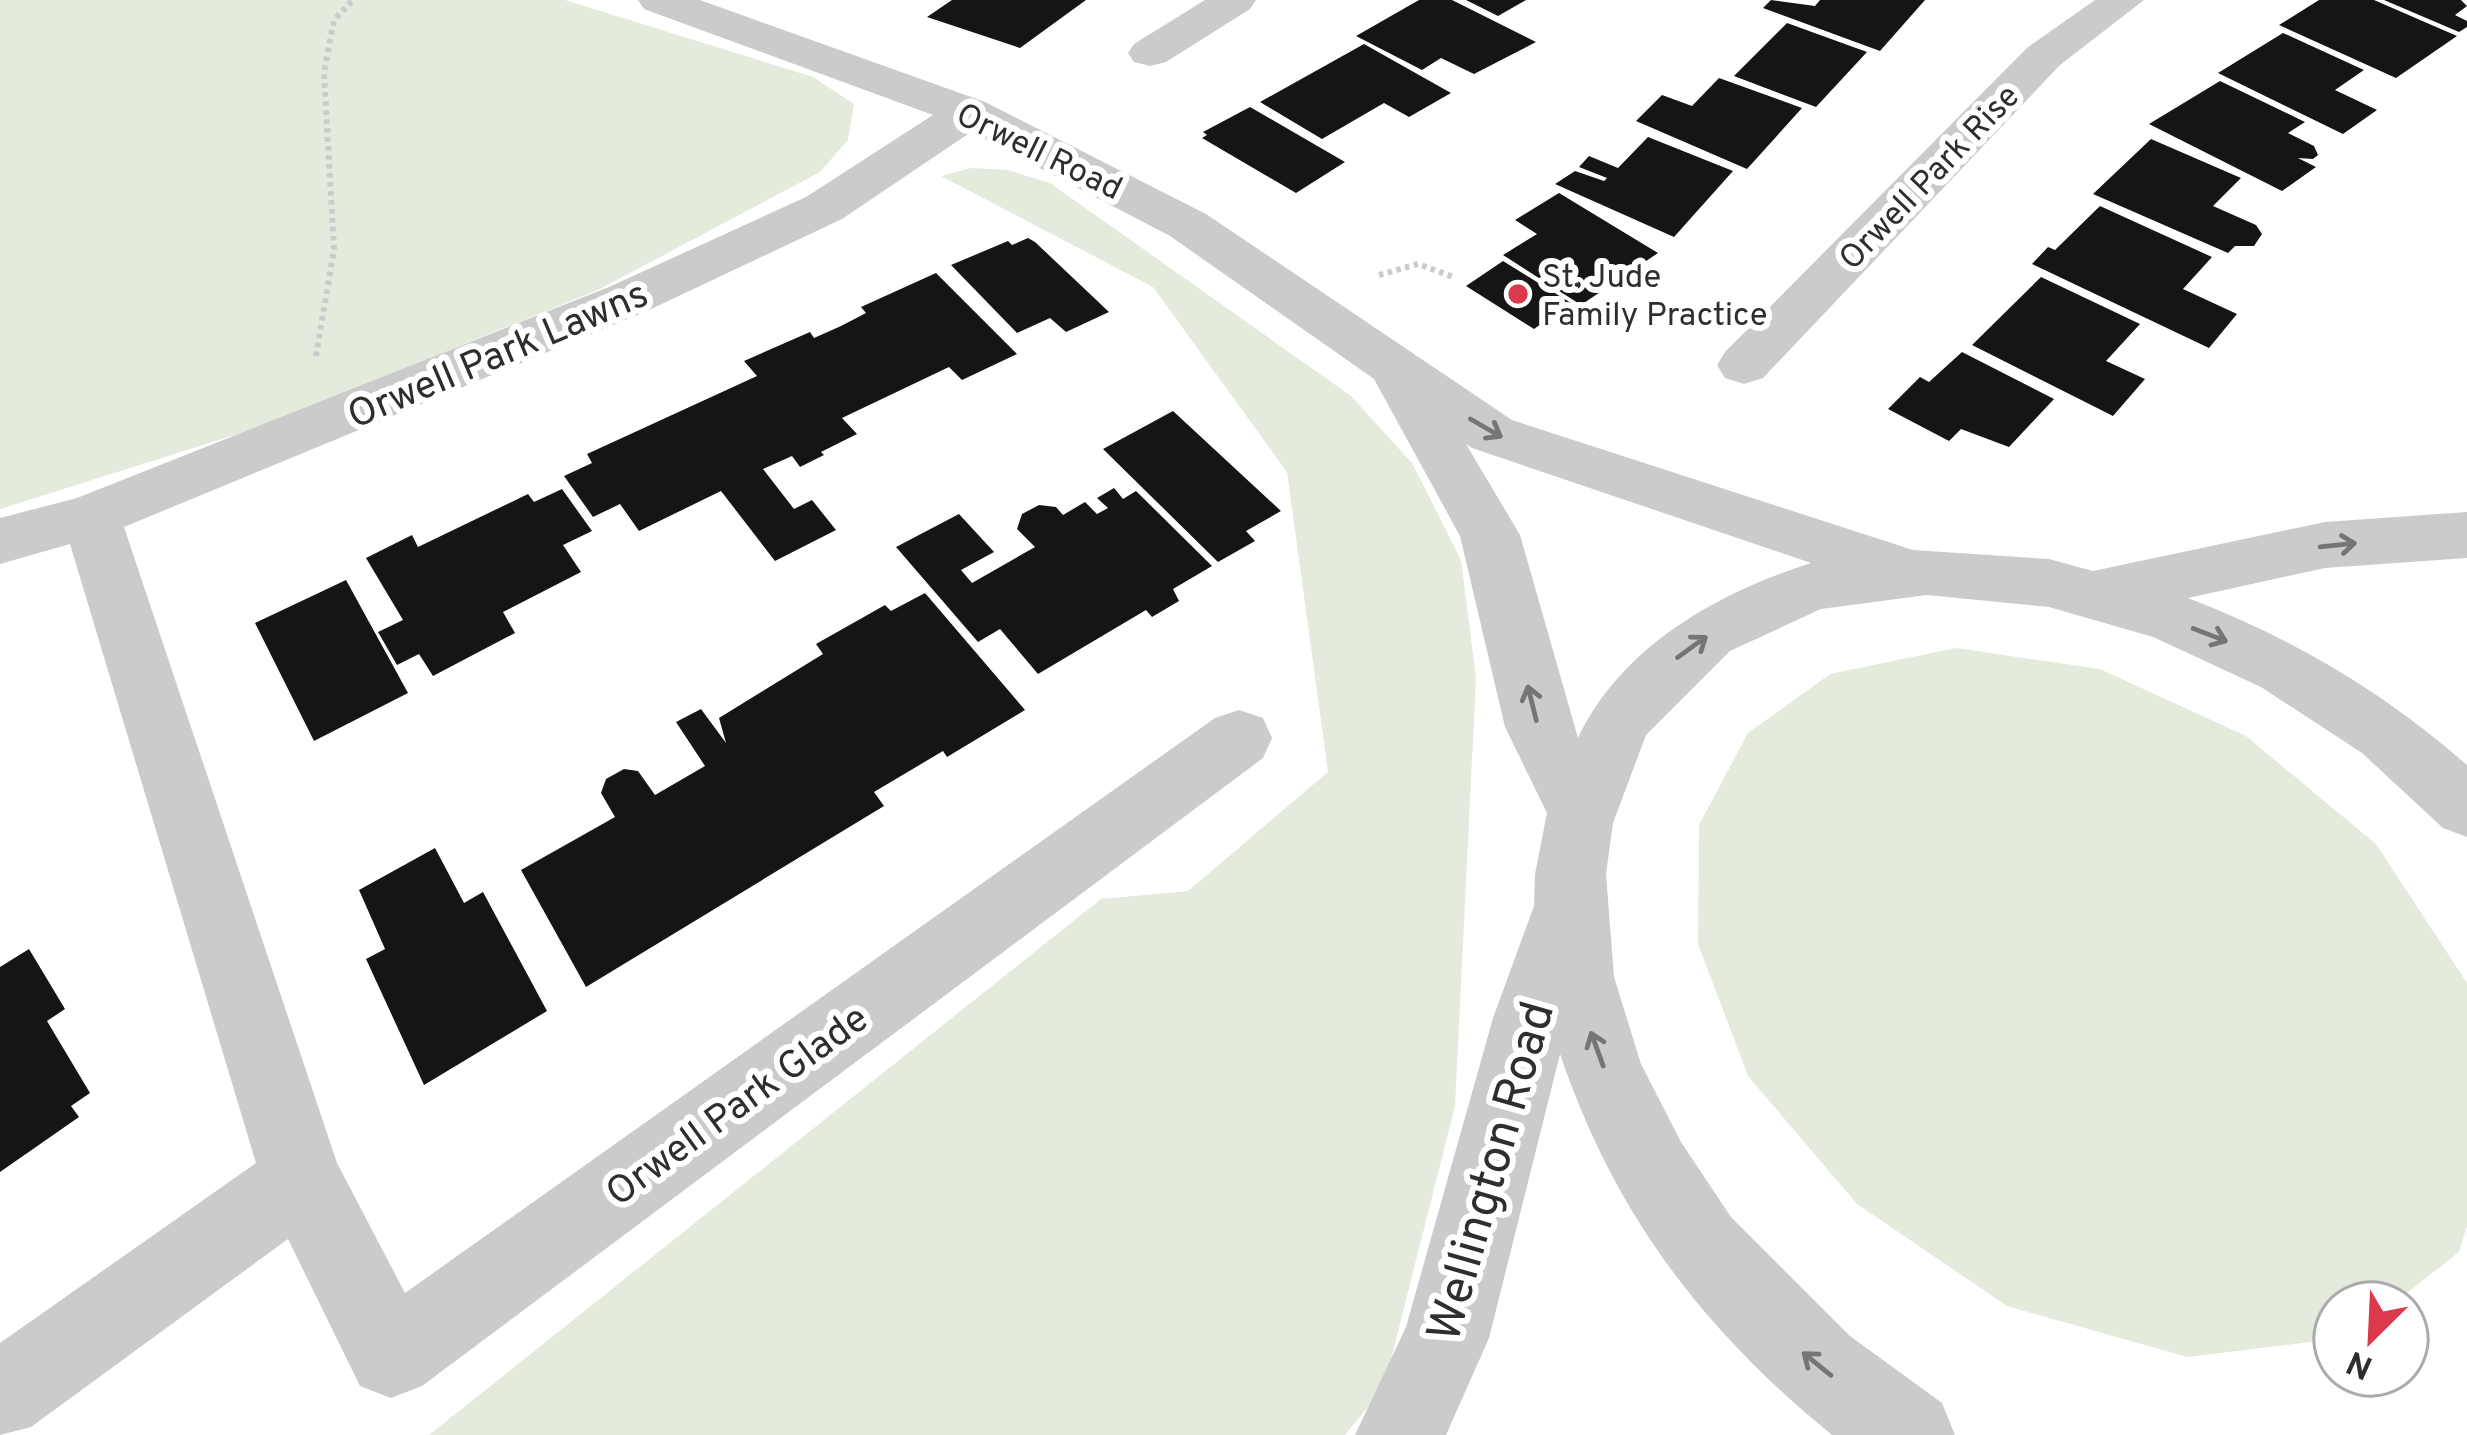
<svg xmlns="http://www.w3.org/2000/svg" width="2467" height="1435" font-family="Overpass,sans-serif">
<style>
.green{fill:#e4eadc}
.building{fill:#151515}
.lines{fill:none;stroke-linecap:round;stroke-linejoin:round}
.path{stroke:#cbcbcb;stroke-width:6;stroke-dasharray:4.5 4.5;stroke-linecap:butt}
.minor{fill:#cbcbcb;fill-rule:evenodd}
.oneway{stroke:#757575}
.poi-dot{fill:#da3a4b;stroke:#fff;stroke-width:4.5}
.labels{text-anchor:middle;stroke-width:12;stroke-linejoin:round;paint-order:stroke}
.far-street-label{font-size:33px;fill:#2e2e2e;stroke:#fff}
.far-poi-label{font-size:33px;fill:#2e2e2e;stroke:#fff;text-anchor:start}
.street-label{font-size:39px;fill:#2e2e2e;stroke:#fff}
.near-street-label{font-size:48px;fill:#2e2e2e;stroke:#fff}
</style>
<rect width="100%" height="100%" fill="#fff"/>
<path class="green" d="M 0,0 L 565,0 L 813,77 L 854,104 L 848,140 L 820,172 L 598,290 L 257,428 L 0,509 Z
M 971,168 L 1007,170 L 1050,183 L 1351,396 L 1412,463 L 1461,560 L 1476,678 L 1455,1106 L 1384,1387 L 1345,1435 L 429,1435 L 1101,899 L 1188,891 L 1328,772 L 1287,472 L 1153,287 L 941,176 Z
M 1956,648 L 2100,669 L 2246,736 L 2376,844 L 2467,983 L 2467,1226 L 2459,1252 L 2394,1303 L 2335,1303 L 2335,1339 L 2187,1357 L 2007,1306 L 1857,1204 L 1748,1076 L 1698,944 L 1699,825 L 1748,733 L 1830,674 Z"/>
<path class="building" d="M 952,0 L 1086,0 L 1020,48 L 927,17 Z
M 1419,0 L 1452,0 L 1536,42 L 1474,74 L 1441,58 L 1422,70 L 1356,36 Z
M 1466,0 L 1526,0 L 1498,16 Z
M 1771,0 L 1815,6 L 1820,0 L 1925,0 L 1880,51 L 1763,8 Z
M 2319,0 L 2374,0 L 2457,36 L 2396,78 L 2279,25 Z
M 2384,0 L 2461,0 L 2467,6 L 2455,15 L 2467,21 L 2467,27 L 2459,32 Z
M 1787,23 L 1867,52 L 1816,107 L 1734,76 Z
M 2283,33 L 2364,70 L 2335,90 L 2377,110 L 2343,134 L 2218,73 Z
M 1364,44 L 1451,93 L 1409,117 L 1384,103 L 1322,139 L 1260,102 Z
M 1719,78 L 1802,108 L 1747,169 L 1636,121 L 1662,95 L 1692,106 Z
M 2220,81 L 2305,122 L 2288,133 L 2314,146 L 2318,155 L 2313,159 L 2298,158 L 2316,167 L 2282,191 L 2149,124 Z
M 1250,107 L 1345,162 L 1296,193 L 1202,138 L 1207,135 L 1203,132 Z
M 1648,137 L 1733,171 L 1674,237 L 1555,184 L 1575,171 L 1604,181 L 1607,178 L 1579,167 L 1589,156 L 1618,168 Z
M 2151,139 L 2241,178 L 2213,206 L 2256,225 L 2262,234 L 2254,246 L 2235,246 L 2228,253 L 2093,194 Z
M 1559,193 L 1658,253 L 1581,305 L 1503,255 L 1537,234 L 1515,220 Z
M 2100,206 L 2212,257 L 2183,289 L 2237,314 L 2209,348 L 2032,264 L 2048,247 L 2055,250 Z
M 1028,238 L 1035,242 L 1109,312 L 1066,332 L 1050,318 L 1017,333 L 951,265 L 1008,241 L 1012,245 Z
M 1503,261 L 1571,303 L 1534,329 L 1466,286 Z
M 936,273 L 1017,354 L 962,380 L 949,367 L 842,418 L 857,434 L 821,452 L 824,455 L 800,467 L 792,456 L 763,469 L 794,509 L 812,500 L 836,530 L 775,561 L 721,491 L 639,531 L 620,504 L 593,517 L 564,476 L 592,463 L 587,454 L 757,376 L 744,361 L 810,332 L 814,338 L 841,326 L 866,313 L 861,307 Z
M 2041,277 L 2140,324 L 2106,361 L 2145,379 L 2113,416 L 1972,345 Z
M 1962,352 L 2054,399 L 2009,447 L 1961,429 L 1949,441 L 1888,409 L 1920,377 L 1929,382 Z
M 1173,411 L 1281,511 L 1246,531 L 1255,541 L 1218,562 L 1103,449 Z
M 1114,488 L 1123,499 L 1136,491 L 1212,566 L 1173,589 L 1179,601 L 1152,617 L 1146,610 L 1038,674 L 1000,629 L 978,642 L 896,547 L 959,514 L 994,552 L 961,570 L 972,583 L 1035,547 L 1017,529 L 1022,514 L 1039,505 L 1056,507 L 1063,515 L 1085,502 L 1097,514 L 1108,508 L 1097,498 Z
M 562,489 L 592,531 L 563,545 L 581,572 L 503,612 L 515,633 L 433,676 L 419,654 L 397,665 L 378,632 L 403,620 L 366,558 L 412,535 L 418,547 L 528,494 L 534,502 Z
M 346,580 L 408,693 L 314,741 L 255,623 Z
M 925,593 L 1025,710 L 947,757 L 943,751 L 874,792 L 884,806 L 586,987 L 521,870 L 615,817 L 601,793 L 606,779 L 624,769 L 638,771 L 655,795 L 705,766 L 676,722 L 701,709 L 726,743 L 719,718 L 823,654 L 816,644 L 885,605 L 891,611 Z
M 435,848 L 464,903 L 483,892 L 547,1011 L 424,1085 L 366,959 L 385,949 L 359,890 Z
M 29,949 L 65,1009 L 47,1021 L 90,1093 L 71,1106 L 79,1117 L 0,1172 L 0,967 Z"/>
<g class="lines">
<path class="path" d="M 1379,275 L 1418,264 L 1456,278
M 316,356 L 334,249 L 324,73 L 334,20 L 353,0"/>
<path class="minor" d="M 638,0 L 700,0 L 985,102 L 1206,214 L 1512,420 L 1913,550 L 2049,559 L 2093,571 L 2325,522 L 2467,512 L 2467,558 L 2325,568 L 2188,598 C 2292,638 2383,691 2467,765 L 2467,837 L 2443,828 L 2362,753 L 2261,687 L 2153,637 L 2049,607 L 1927,595 L 1821,609 L 1730,651 L 1646,735 L 1613,823 L 1606,874 L 1614,977 L 1641,1064 L 1681,1142 L 1731,1217 L 1850,1336 L 1942,1403 L 1955,1435 L 1832,1435 C 1702,1329 1614,1213 1560,1054 L 1489,1338 L 1446,1435 L 1355,1435 L 1406,1327 L 1493,1018 L 1534,906 L 1535,874 L 1547,813 L 1505,727 L 1460,536 L 1374,379 L 1170,236 L 971,132 L 842,219 L 647,311 L 124,527 L 337,1163 L 405,1293 L 1215,718 L 1239,710 L 1263,718 L 1272,738 L 1263,758 L 422,1386 L 391,1398 L 360,1386 L 288,1239 L 31,1427 L 0,1435 L 0,1343 L 256,1163 L 70,544 L 0,564 L 0,518 L 77,498 L 609,287 L 806,197 L 933,115 L 644,9 ZM 1466,444 L 1472,448 L 1811,563 C 1717,593 1622,646 1578,738 L 1520,535 Z
M 1205,0 L 1256,0 L 1250,9 L 1166,62 L 1150,66 L 1134,62 L 1128,53 L 1134,44 Z
M 2095,0 L 2144,0 L 2060,65 L 1763,378 L 1744,384 L 1725,378 L 1717,365 L 1725,352 L 2028,47 Z"/>
</g>
<defs><path id="oneway-shaft" d="M-6 0H5M1.5-3L5.5 0L1.5 3" fill="none" stroke-width="1.6" stroke-linecap="round" stroke-linejoin="round" transform="scale(3)"/></defs>
<g class="oneway">
<use href="#oneway-shaft" transform="translate(1486 428) rotate(30)"/>
<use href="#oneway-shaft" transform="translate(2338 545) rotate(-6)"/>
<use href="#oneway-shaft" transform="translate(2210 635) rotate(21)"/>
<use href="#oneway-shaft" transform="translate(1692 647) rotate(-36)"/>
<use href="#oneway-shaft" transform="translate(1532 703) rotate(-104)"/>
<use href="#oneway-shaft" transform="translate(1597 1049) rotate(-110)"/>
<use href="#oneway-shaft" transform="translate(1817 1364) rotate(-141)"/>
</g>
<circle class="poi-dot" cx="1518" cy="294" r="12"/>
<g class="labels">
<g class="far-street-label">
<text transform="translate(1040 150) rotate(26)" y="12">Orwell Road</text>
<text transform="translate(1928 176) rotate(-46)" y="12">Orwell Park Rise</text>
</g>
<g class="far-poi-label">
<text x="1542" y="287">St. Jude<tspan x="1542" dy="38">Family Practice</tspan></text>
</g>
<g class="street-label">
<text transform="translate(497 353) rotate(-23)" y="14">Orwell Park Lawns</text>
<text transform="translate(736 1104) rotate(-36)" y="14">Orwell Park Glade</text>
</g>
<g class="near-street-label">
<text transform="translate(1489 1171) rotate(-74)" y="17">Wellington Road</text>
</g>
</g>
<g transform="translate(2371 1339) rotate(204)"><circle r="57" fill="#ffffff" stroke="#ababab" stroke-width="3"/>
<path d="M0-9L21 45L0 30L-21 45Z" fill="#da3a4b"/>
<text y="-18" font-size="33" font-weight="bold" text-anchor="middle" fill="#2e2e2e">N</text>
</g>
</svg>
